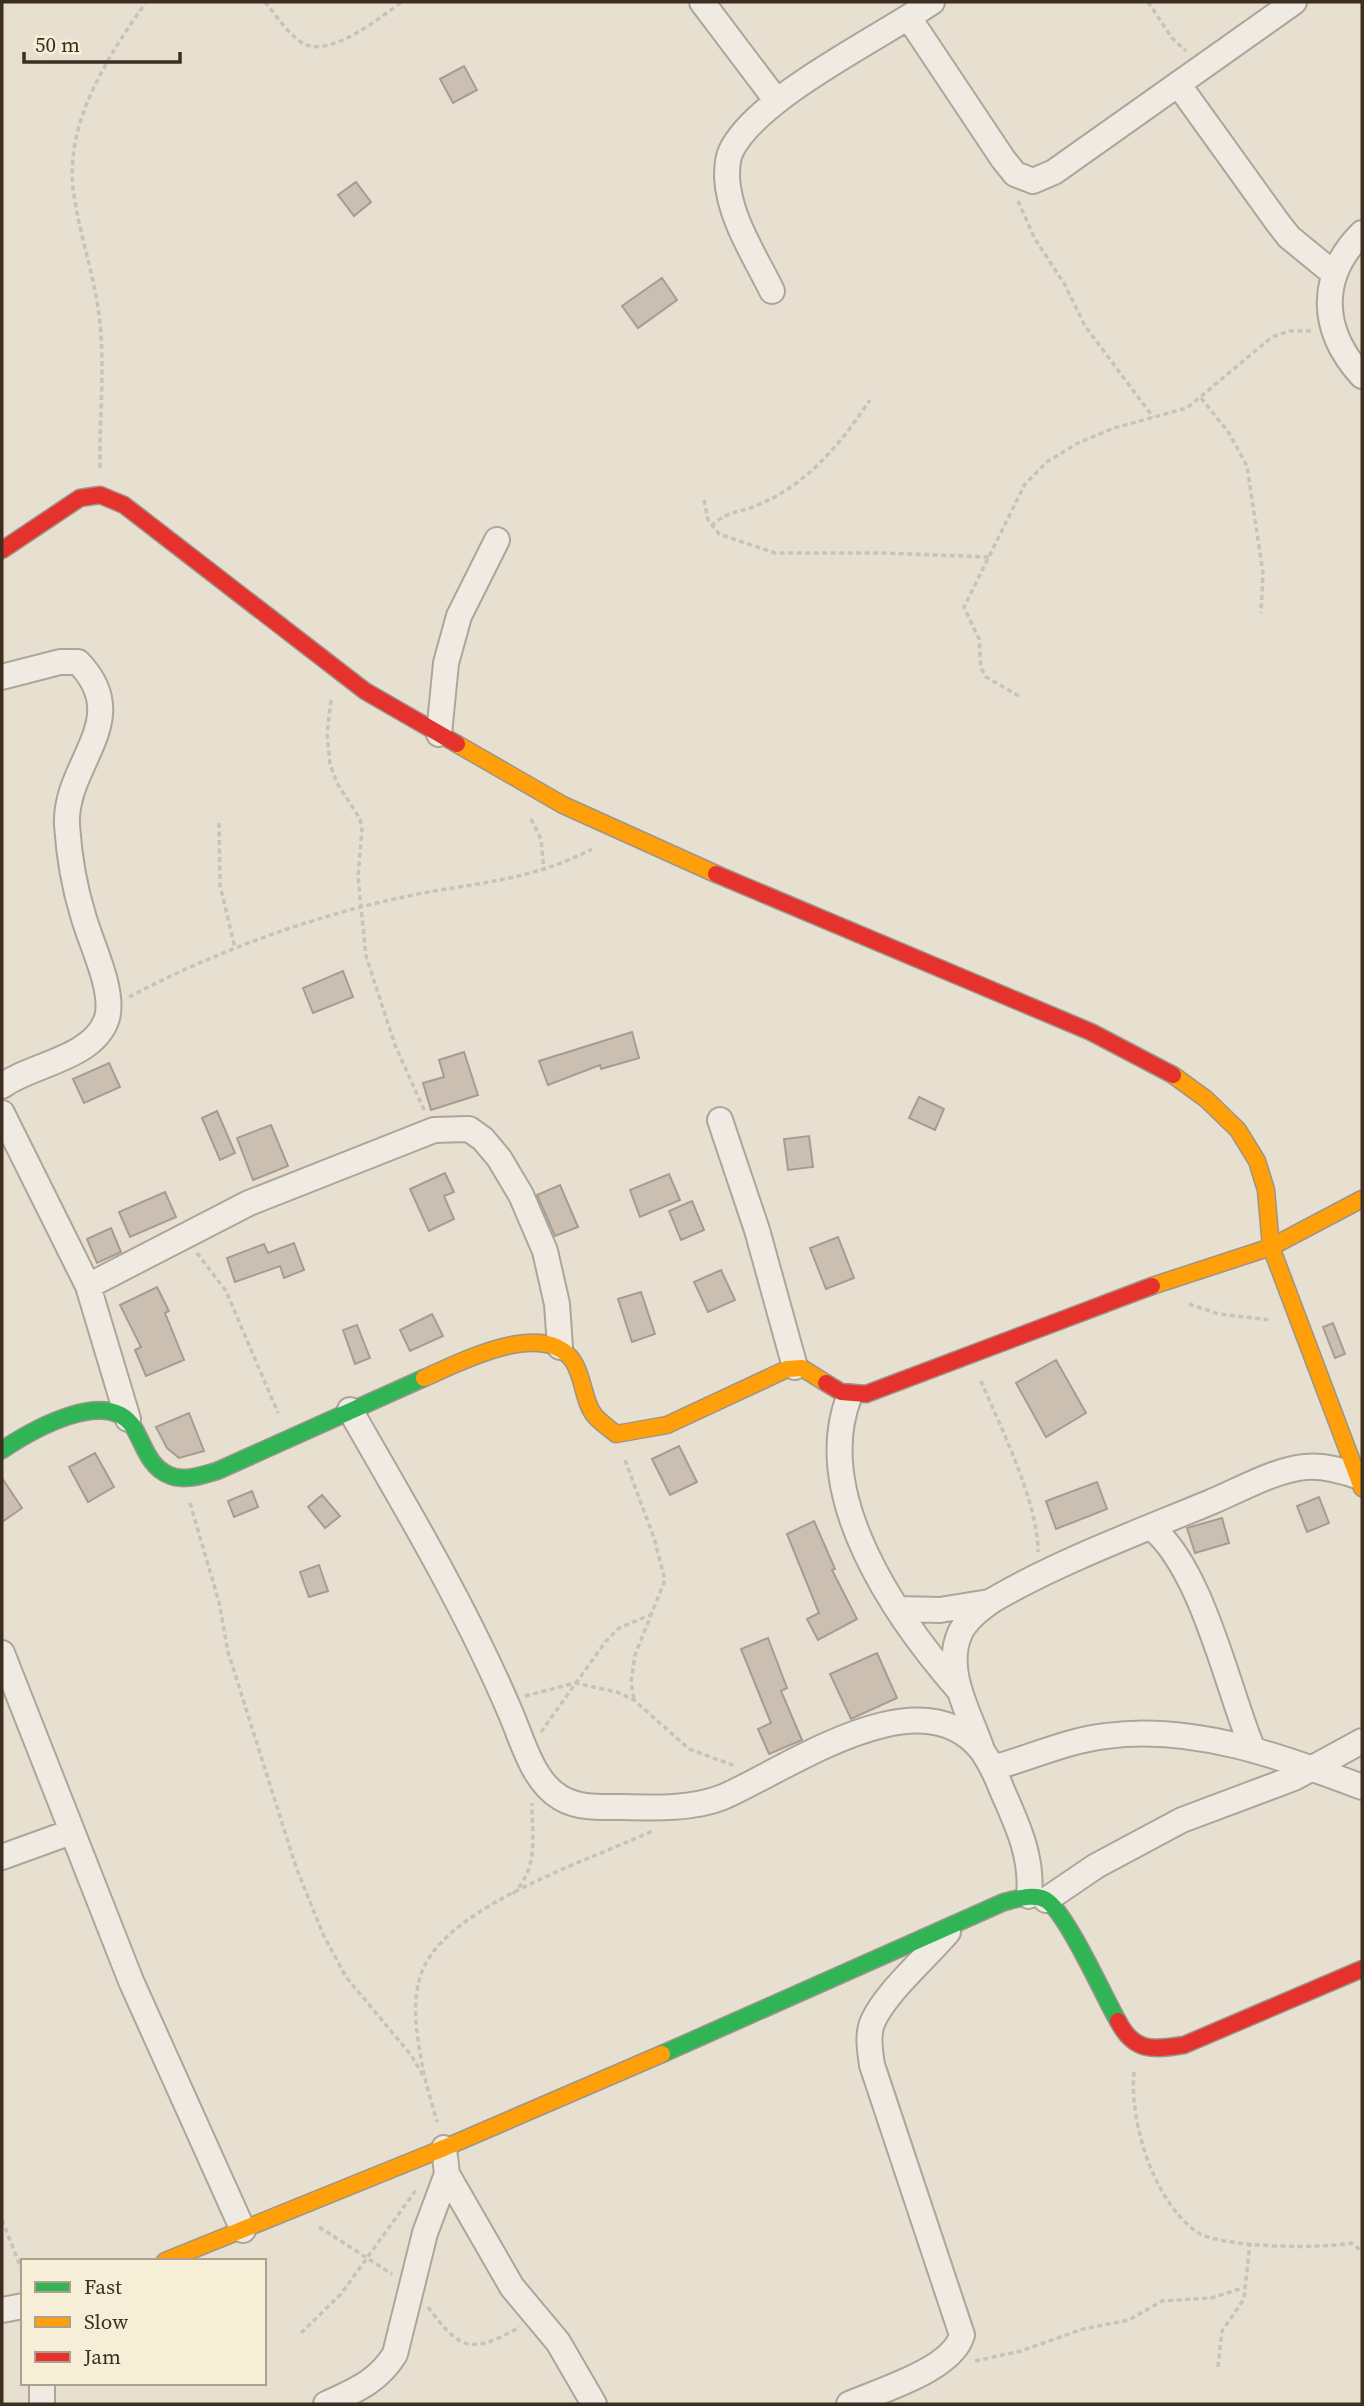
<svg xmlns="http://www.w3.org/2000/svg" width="1364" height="2406" font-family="'Source Serif 4',serif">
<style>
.building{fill:#cbbfb2;stroke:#a89c90;stroke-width:2}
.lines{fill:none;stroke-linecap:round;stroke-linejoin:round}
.street-casing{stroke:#ada599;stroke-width:28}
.fast-casing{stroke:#9c958a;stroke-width:19}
.slow-casing{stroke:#9c958a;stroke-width:19}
.jam-casing{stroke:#9c958a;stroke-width:19}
.path{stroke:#c8c2b9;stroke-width:3.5;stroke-dasharray:5 3.5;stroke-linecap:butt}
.street{stroke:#efebe3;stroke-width:24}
.fast{stroke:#30b455;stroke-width:16}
.slow{stroke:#ff9f0a;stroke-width:16}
.jam{stroke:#e5322d;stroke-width:16}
</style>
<rect width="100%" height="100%" fill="#e7e0d1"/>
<path class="building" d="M 464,66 L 477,90 L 453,103 L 440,79 Z
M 356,182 L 371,202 L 354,216 L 338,195 Z
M 662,278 L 677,300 L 638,328 L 622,306 Z
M 343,971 L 353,997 L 313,1013 L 303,988 Z
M 632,1032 L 639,1058 L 601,1069 L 600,1065 L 548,1085 L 539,1061 Z
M 464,1052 L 478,1095 L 431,1110 L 423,1083 L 444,1077 L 439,1060 Z
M 109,1063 L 120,1087 L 84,1103 L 73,1079 Z
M 919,1097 L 944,1109 L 935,1130 L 909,1118 Z
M 217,1111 L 235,1153 L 220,1160 L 202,1118 Z
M 271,1125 L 288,1166 L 253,1180 L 237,1138 Z
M 809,1136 L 813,1167 L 788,1170 L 784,1139 Z
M 445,1173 L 454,1192 L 444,1196 L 454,1219 L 429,1231 L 410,1189 Z
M 669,1174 L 680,1200 L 640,1217 L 630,1190 Z
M 560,1185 L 578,1227 L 555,1236 L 537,1195 Z
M 165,1192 L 176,1217 L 130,1237 L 119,1212 Z
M 692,1201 L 704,1230 L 681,1240 L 669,1211 Z
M 111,1228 L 121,1252 L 97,1263 L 87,1239 Z
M 838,1237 L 854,1278 L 826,1289 L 810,1248 Z
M 294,1243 L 304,1270 L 284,1278 L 280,1266 L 235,1282 L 227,1258 L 264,1244 L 268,1253 Z
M 721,1270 L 735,1300 L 708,1312 L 694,1282 Z
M 157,1287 L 169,1311 L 165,1313 L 184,1360 L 146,1376 L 135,1350 L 141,1347 L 120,1305 Z
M 641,1292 L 655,1334 L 632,1342 L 618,1299 Z
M 432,1314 L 443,1336 L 410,1351 L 400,1330 Z
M 1333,1323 L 1345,1354 L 1335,1358 L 1323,1327 Z
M 357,1325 L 370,1358 L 355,1364 L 343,1330 Z
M 1056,1360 L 1086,1413 L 1046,1437 L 1016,1383 Z
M 189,1413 L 204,1451 L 179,1458 L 167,1448 L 156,1427 Z
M 679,1446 L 697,1482 L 670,1495 L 652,1459 Z
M 95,1453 L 114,1487 L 88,1502 L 69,1467 Z
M 2,1478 L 22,1508 L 2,1522 Z
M 1097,1482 L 1107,1509 L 1056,1529 L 1046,1501 Z
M 252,1491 L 258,1507 L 234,1517 L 228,1501 Z
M 322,1495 L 340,1516 L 325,1528 L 308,1507 Z
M 1319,1497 L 1329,1523 L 1307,1532 L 1297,1506 Z
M 1222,1518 L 1229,1543 L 1195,1553 L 1187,1528 Z
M 814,1521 L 835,1569 L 832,1570 L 857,1619 L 818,1640 L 807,1619 L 819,1613 L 787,1534 Z
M 319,1565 L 328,1591 L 309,1597 L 300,1572 Z
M 768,1638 L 787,1688 L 781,1691 L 802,1740 L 769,1754 L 758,1729 L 771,1723 L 741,1649 Z
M 877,1653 L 897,1698 L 851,1719 L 830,1674 Z"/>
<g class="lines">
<defs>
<path id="street" d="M 702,2 L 776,100
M 909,18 L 1003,159 L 1015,174 L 1033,181 L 1054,172 L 1294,2
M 1178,84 L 1278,223 L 1289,237 L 1333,273
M 1362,233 C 1318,277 1320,330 1362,376
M 772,291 C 755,256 729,218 727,177 C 727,170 728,157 731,151 C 757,97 880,38 932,2
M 2,677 L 60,662 L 78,662 C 135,720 64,763 67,825 C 69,855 74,886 83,915 C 90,942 115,990 107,1018 C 94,1059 31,1064 2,1086
M 439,734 L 446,663 L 459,616 L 497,540
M 2,1113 L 88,1286 L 128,1419
M 720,1120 L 757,1230 L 795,1367
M 88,1286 L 249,1203 L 434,1130 L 469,1129 L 483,1139 L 499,1158 L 521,1195 L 545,1251 L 557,1304 L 560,1347
M 849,1397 C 811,1496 896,1618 959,1690
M 350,1410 C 407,1509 466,1608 511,1714 C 523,1742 533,1782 561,1798 C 580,1809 603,1807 623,1807 C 656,1808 693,1809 723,1797 C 788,1769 922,1671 983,1752 C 991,1764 997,1777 1002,1790 C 1017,1824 1033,1857 1029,1896
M 1151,1527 C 1202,1568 1227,1687 1253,1750
M 899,1609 L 940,1610 L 989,1602
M 2,1653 L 131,1981 L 243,2230
M 982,1750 C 970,1714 943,1671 960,1633 C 966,1620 981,1608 993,1600 C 1058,1562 1141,1531 1211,1502 C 1240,1490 1274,1470 1305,1467 C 1323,1465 1340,1470 1357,1476
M 993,1768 C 1029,1758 1069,1740 1106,1736 C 1193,1724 1283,1757 1362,1787
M 2,1857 L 71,1832
M 1046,1900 L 1096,1866 L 1182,1820 L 1294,1778 L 1362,1741
M 444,2148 L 447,2174 L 512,2287 L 558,2342 L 594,2404
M 2,2310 L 23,2306
M 42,2404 L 42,2383
M 326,2404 C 354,2391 378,2382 395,2354 L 425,2233 L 447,2174
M 849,2404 C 881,2390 952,2370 962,2335 L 872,2065 C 870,2051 867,2034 873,2021 C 887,1991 926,1958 948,1932"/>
<path id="fast" d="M 2,1450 C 32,1430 108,1386 134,1428 C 144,1445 149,1467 169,1475 C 184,1482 202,1475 217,1471 L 424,1378
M 662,2054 L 1004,1902 C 1017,1899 1033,1893 1046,1900 C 1067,1913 1104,1997 1118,2021"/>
<path id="slow" d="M 457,744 L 563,805 L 716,874
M 1173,1075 L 1206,1099 L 1238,1130 L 1257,1161 L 1266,1190 L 1271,1247 L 1362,1488
M 1152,1286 L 1271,1247 L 1362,1199
M 424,1378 C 461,1362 544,1318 573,1361 C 584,1377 583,1402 595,1416 C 601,1423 609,1428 616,1434 L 667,1425 L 787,1369 L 802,1368 L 826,1383
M 165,2261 L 444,2148 L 662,2054"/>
<path id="jam" d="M 2,550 L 80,498 L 100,495 L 124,505 L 365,691 L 457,744
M 716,874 L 1091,1032 L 1173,1075
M 826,1383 L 841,1392 L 866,1394 L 1152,1286
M 1118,2021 C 1134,2052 1152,2050 1184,2045 L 1362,1969"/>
</defs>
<use href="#street" class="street-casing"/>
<use href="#fast" class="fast-casing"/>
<use href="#slow" class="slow-casing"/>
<use href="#jam" class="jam-casing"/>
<path class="path" d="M 265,2 C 276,15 287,33 301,42 C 328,61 380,17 402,2
M 1148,2 L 1172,38 L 1186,51
M 1018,201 L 1035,239 L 1065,285 L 1085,326 L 1153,417
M 1201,398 L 1229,433 L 1247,466 L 1263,573 L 1261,613
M 100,468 C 99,420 105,372 100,324 C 96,278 78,233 73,187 C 66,120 109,55 146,2
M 704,500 L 708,520 L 719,534 L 775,553 L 880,553 L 990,557
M 711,526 C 732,508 739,514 760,504 C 809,483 841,443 870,400
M 1019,696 L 986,677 L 981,668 L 979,639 L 964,607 L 1025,484 L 1048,461 L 1078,443 L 1114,428 L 1187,408 L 1272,337 L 1289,331 L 1312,331
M 331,700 L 327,734 L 330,764 L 337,783 L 360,819 L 362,829 L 358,877 L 366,956 L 395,1045 L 425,1112
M 531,819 L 541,839 L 544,871
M 219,823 L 220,885 L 235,948
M 129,997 C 216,951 312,916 408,896 C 476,882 528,882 592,849
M 197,1253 L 226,1291 L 278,1413
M 1189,1304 L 1219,1314 L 1270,1320
M 981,1381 C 1001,1428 1038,1502 1038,1552
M 625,1460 L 654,1538 L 665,1580 L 635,1655 L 631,1682 L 634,1700
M 190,1503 L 219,1602 L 228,1652 L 296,1867 L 323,1934 L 346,1977 L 411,2055 L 425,2079 L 437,2122
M 525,1696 L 575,1683 L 617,1692 L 634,1700 L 689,1749 L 735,1766
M 541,1732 L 606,1641 L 619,1628 L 650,1615
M 513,1894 C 539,1867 532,1838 532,1803
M 1134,2072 C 1129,2122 1154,2202 1197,2232 C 1219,2248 1323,2249 1351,2243 L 1362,2251
M 424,2075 C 418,2041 408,1998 425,1965 C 456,1903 590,1860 652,1831
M 2,2220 L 23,2273
M 319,2227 L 392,2274
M 428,2307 C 460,2350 470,2355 520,2327
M 301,2333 L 341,2294 L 416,2190
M 975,2361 L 1021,2351 L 1083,2329 L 1129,2320 L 1162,2301 L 1211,2298 L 1246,2287
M 1218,2367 L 1222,2331 L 1244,2299 L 1250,2244"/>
<use href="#street" class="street"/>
<use href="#fast" class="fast"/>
<use href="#slow" class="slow"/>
<use href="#jam" class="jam"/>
</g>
<rect width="1364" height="2406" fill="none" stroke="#3d2e20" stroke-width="7"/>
<rect x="21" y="2259" width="245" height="126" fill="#f7eed8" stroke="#ada18e" stroke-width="2"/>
<rect x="35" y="2282" width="35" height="10" fill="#30b455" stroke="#ada18e" stroke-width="2"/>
<text x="84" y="2294" font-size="21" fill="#3d2e20">Fast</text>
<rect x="35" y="2317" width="35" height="10" fill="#ff9f0a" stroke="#ada18e" stroke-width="2"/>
<text x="84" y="2329" font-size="21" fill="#3d2e20">Slow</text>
<rect x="35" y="2352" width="35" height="10" fill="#e5322d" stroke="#ada18e" stroke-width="2"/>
<text x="84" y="2364" font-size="21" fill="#3d2e20">Jam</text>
<path d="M24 52v10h156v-10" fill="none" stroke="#3d2e20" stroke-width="3.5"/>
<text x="35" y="52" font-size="21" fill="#3d2e20" stroke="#f7eed8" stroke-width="5" paint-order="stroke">50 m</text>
</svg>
